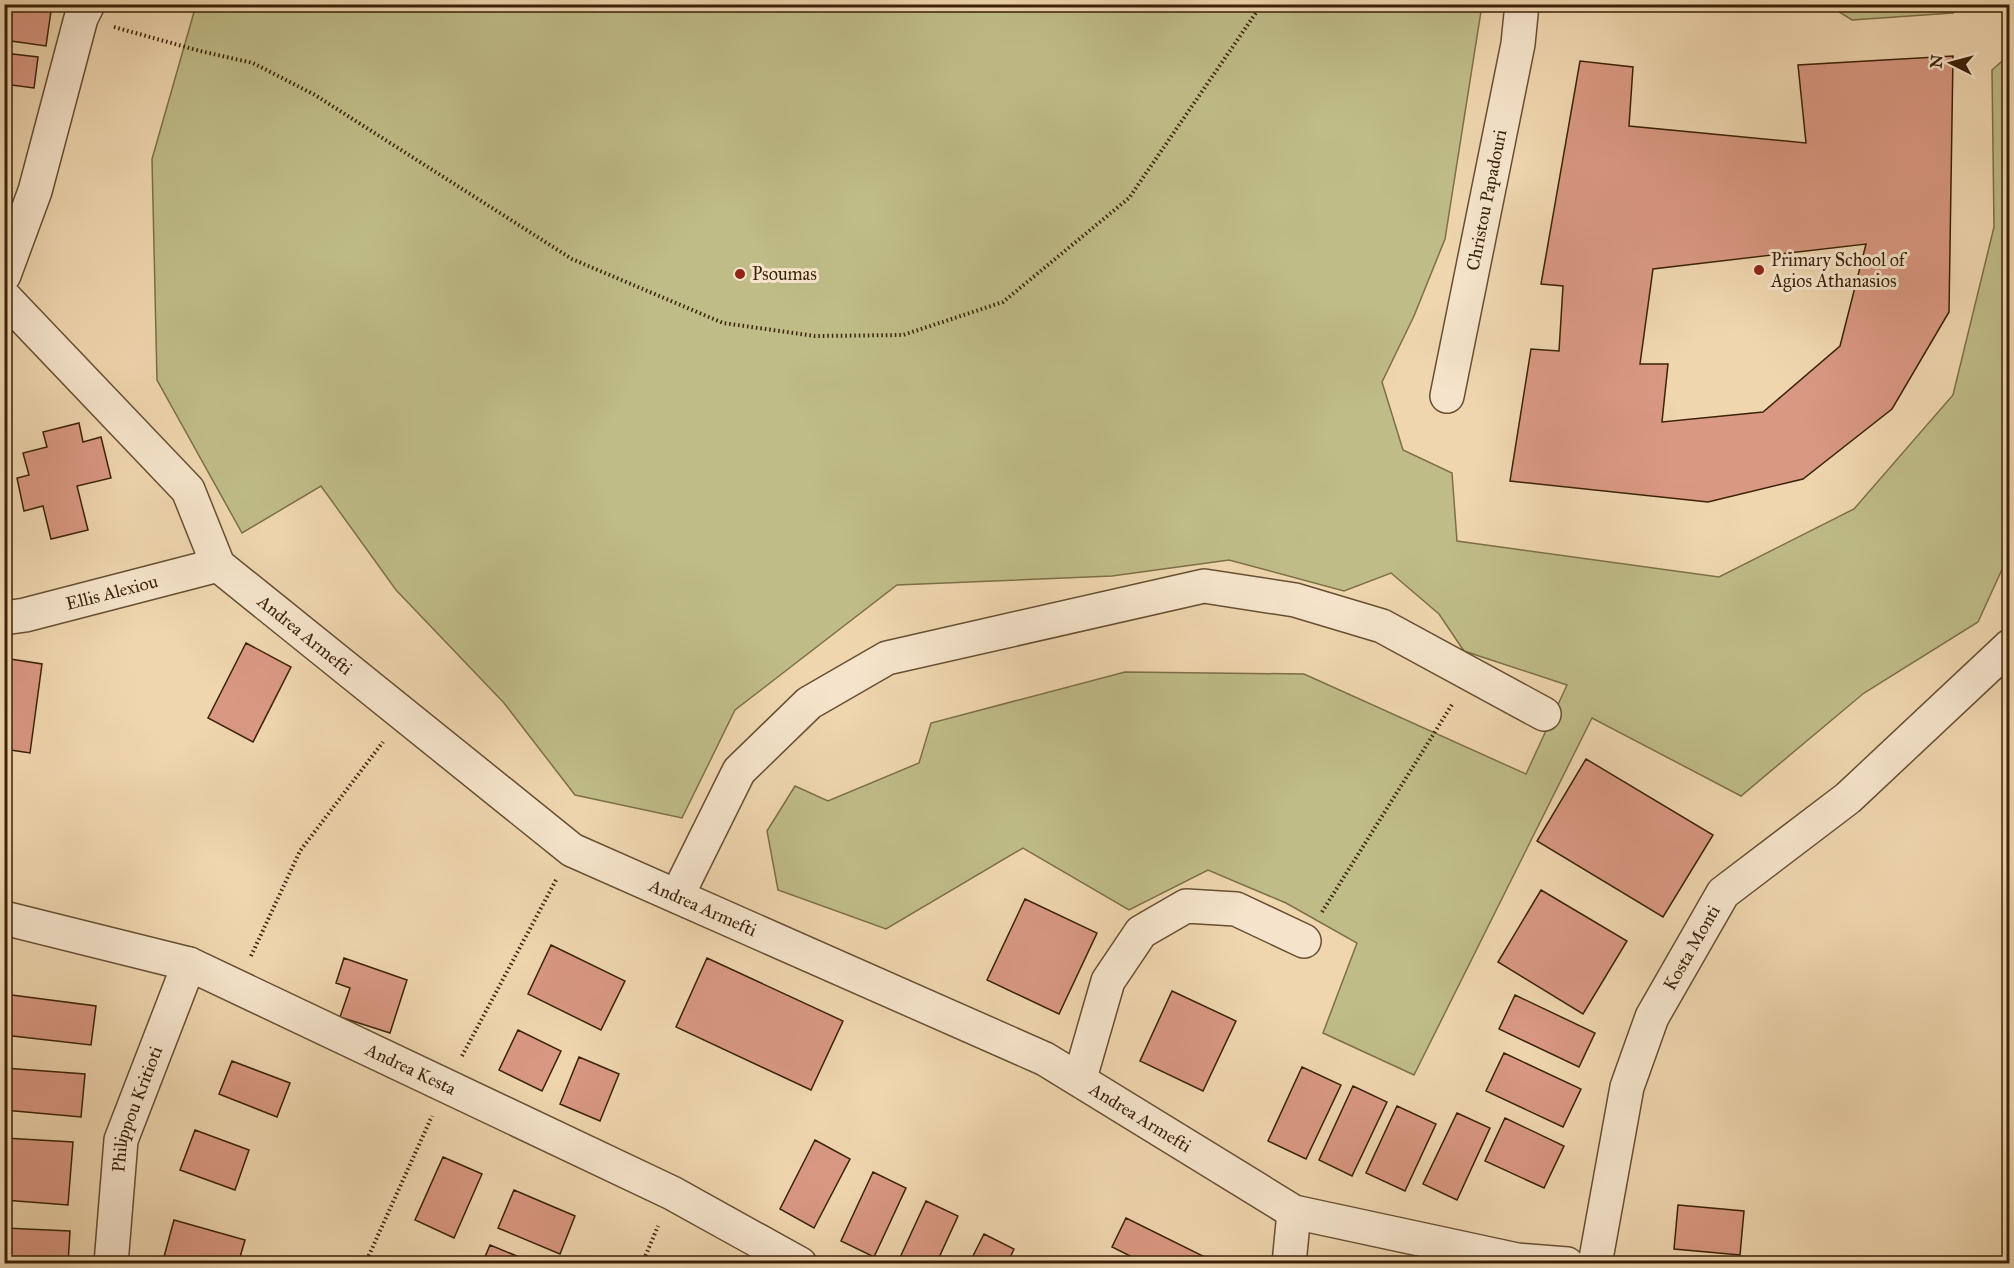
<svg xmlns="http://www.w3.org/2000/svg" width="2014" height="1268" font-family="'IM FELL Great Primer',serif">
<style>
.green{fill:#bfbc87;stroke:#7d6f48;stroke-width:1.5}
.building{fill:#d99882;stroke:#3b2209;stroke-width:1.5;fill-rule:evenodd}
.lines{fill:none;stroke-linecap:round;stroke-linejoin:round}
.minor-casing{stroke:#684f32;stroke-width:36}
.path{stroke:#3b2209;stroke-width:4;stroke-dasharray:1.5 3;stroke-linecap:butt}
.minor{stroke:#f5e4cb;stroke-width:33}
.poi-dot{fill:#8f2418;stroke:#f5e4cb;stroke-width:2}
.labels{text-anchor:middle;stroke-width:6;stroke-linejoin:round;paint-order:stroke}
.street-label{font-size:18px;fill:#3b2209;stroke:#f5e4cb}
.poi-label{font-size:18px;fill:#3b2209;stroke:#f5e4cb;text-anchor:start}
</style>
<rect width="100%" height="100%" fill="#efd6af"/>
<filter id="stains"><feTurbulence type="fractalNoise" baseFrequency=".00333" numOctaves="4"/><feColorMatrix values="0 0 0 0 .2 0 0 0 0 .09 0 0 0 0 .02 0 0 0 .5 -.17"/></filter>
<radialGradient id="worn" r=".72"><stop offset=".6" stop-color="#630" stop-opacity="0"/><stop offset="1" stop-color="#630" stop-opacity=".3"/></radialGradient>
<path class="green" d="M 196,5 L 1482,5 L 1445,239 L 1414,316 L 1382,382 L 1403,450 L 1452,473 L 1457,541 L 1719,577 L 1854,509 L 1953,395 L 1994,227 L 1992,70 L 2009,55 L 2009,554 L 1978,622 L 1864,693 L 1741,796 L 1592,718 L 1414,1075 L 1323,1033 L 1357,943 L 1286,903 L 1208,870 L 1129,910 L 1023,848 L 886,929 L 778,890 L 767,831 L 795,786 L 828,801 L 919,763 L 931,723 L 1125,672 L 1304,674 L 1526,774 L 1567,685 L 1464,651 L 1439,614 L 1391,573 L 1344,591 L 1229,560 L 1112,576 L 897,585 L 735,710 L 682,818 L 575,795 L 504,703 L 396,590 L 321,486 L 242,533 L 157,380 L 152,159 Z
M 1828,5 L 1965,5 L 1953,13 L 1852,20 Z"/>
<path class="building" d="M 4,4 L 52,4 L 46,46 L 4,40 Z
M 4,53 L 38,57 L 34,88 L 4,84 Z
M 1953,56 L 1949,312 L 1892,409 L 1803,479 L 1708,502 L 1510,481 L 1531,349 L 1559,351 L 1563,286 L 1541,284 L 1580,61 L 1633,67 L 1629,126 L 1806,143 L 1798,65 ZM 1866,244 L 1840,346 L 1763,412 L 1662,422 L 1668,364 L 1640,364 L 1653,269 Z
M 79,423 L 83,442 L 101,437 L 111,478 L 77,486 L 88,530 L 51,539 L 43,506 L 24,511 L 17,478 L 29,475 L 23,453 L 47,447 L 43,432 Z
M 246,643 L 291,667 L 253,742 L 208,718 Z
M 4,658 L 42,664 L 30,753 L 4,749 Z
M 1586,759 L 1713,835 L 1663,917 L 1537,841 Z
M 1541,890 L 1627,941 L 1583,1014 L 1498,962 Z
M 1025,899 L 1097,933 L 1059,1014 L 987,980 Z
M 551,945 L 625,981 L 601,1030 L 528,994 Z
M 344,958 L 407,980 L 390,1033 L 340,1017 L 350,988 L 336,983 Z
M 707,958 L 843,1021 L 811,1090 L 676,1027 Z
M 1172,991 L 1236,1021 L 1203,1091 L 1140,1061 Z
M 4,994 L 96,1006 L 91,1045 L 4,1035 Z
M 1515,995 L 1595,1033 L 1579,1067 L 1499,1029 Z
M 518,1030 L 561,1051 L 542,1091 L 499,1070 Z
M 1504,1053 L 1581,1089 L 1563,1127 L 1486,1091 Z
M 579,1057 L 619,1074 L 600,1121 L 560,1104 Z
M 232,1061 L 290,1083 L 277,1117 L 219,1094 Z
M 1302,1067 L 1341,1085 L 1306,1159 L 1268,1141 Z
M 4,1068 L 85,1074 L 81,1117 L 4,1110 Z
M 1353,1086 L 1387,1102 L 1352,1176 L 1319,1160 Z
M 1397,1106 L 1436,1124 L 1405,1191 L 1366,1173 Z
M 1457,1113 L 1490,1128 L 1457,1200 L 1423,1184 Z
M 1505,1118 L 1564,1146 L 1544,1188 L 1485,1161 Z
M 195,1130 L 249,1150 L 235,1190 L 180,1170 Z
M 4,1138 L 73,1142 L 68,1205 L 4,1200 Z
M 815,1140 L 850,1159 L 814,1228 L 780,1209 Z
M 443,1157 L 482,1174 L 454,1238 L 415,1220 Z
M 873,1172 L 906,1188 L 874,1257 L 841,1241 Z
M 514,1190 L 575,1216 L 560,1254 L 498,1228 Z
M 926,1201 L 958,1216 L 936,1264 L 897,1264 Z
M 1678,1205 L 1744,1211 L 1740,1255 L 1674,1249 Z
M 1126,1218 L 1205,1257 L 1202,1264 L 1146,1264 L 1112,1247 Z
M 174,1220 L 245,1240 L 238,1264 L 162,1264 Z
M 4,1228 L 70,1231 L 68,1264 L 4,1264 Z
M 984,1234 L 1014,1249 L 1007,1264 L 969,1264 Z
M 490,1245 L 536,1264 L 482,1264 Z
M 1683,1259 L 1733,1264 L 1683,1264 Z"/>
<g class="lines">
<defs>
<g id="minor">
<path d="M 4,275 L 35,191 L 81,18 L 88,4"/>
<path id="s1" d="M 4,297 L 188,490 L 218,565 L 572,850 L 1045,1059 L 1294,1212 L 1517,1260 L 1567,1264"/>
<path id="s2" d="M 1447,396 L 1518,44 L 1522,4"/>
<path id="s3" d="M 4,618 L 25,615 L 218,565"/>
<path d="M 677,896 L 739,771 L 809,703 L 887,658 L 1204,586 L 1295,600 L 1382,626 L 1544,714"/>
<path id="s4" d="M 4,918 L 189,964 L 672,1193 L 800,1264"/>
<path d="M 1080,1078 L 1108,981 L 1141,932 L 1186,906 L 1236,909 L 1304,941"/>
<path id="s5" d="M 111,1264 L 121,1140 L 189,964"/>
<path d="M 1289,1264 L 1294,1212"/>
<path id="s6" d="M 1595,1264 L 1627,1087 L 1652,1017 L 1723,893 L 1848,798 L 2010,646"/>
</g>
</defs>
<use href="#minor" class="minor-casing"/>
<path class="path" d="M 114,27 L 200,51 L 253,63 L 315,95 L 572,259 L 723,323 L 815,336 L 903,335 L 1003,302 L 1129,198 L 1262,4
M 1322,912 L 1453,703
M 251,956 L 300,851 L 383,742
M 462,1056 L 556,880
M 365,1264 L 432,1116
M 642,1264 L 658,1226"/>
<use href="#minor" class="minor"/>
</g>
<g class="poi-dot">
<circle cx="1759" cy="270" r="6"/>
<circle cx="740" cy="274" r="6"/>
</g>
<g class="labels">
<g class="street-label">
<text dy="6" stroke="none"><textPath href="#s2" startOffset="200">Christou Papadouri</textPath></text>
<text dy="6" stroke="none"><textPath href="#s3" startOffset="111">Ellis Alexiou</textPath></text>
<text dy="6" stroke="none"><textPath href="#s1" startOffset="459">Andrea Armefti</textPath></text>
<text dy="6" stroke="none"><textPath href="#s1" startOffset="945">Andrea Armefti</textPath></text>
<text dy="6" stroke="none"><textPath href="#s6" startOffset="334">Kosta Monti</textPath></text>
<text dy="6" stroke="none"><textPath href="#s4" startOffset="436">Andrea Kesta</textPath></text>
<text dy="6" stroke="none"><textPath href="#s5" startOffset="158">Philippou Kritioti</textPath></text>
<text dy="6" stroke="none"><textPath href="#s1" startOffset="1431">Andrea Armefti</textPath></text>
</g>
<g class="poi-label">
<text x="1771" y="266">Primary School of<tspan x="1771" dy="21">Agios Athanasios</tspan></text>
<text x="752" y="280">Psoumas</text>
</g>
</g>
<rect width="2014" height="1268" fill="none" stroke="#efd6af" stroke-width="24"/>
<rect x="6" y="6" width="2002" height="1256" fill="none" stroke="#3b2209" stroke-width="3"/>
<rect x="12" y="12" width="1990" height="1244" fill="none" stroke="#3b2209" stroke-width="1.5"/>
<g transform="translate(1951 63) rotate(276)" stroke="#f5e4cb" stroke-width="4.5" paint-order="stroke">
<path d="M0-4.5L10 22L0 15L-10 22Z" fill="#3b2209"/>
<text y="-9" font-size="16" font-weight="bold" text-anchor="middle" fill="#3b2209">N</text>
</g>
<rect width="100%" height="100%" filter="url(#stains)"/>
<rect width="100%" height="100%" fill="url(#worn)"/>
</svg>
